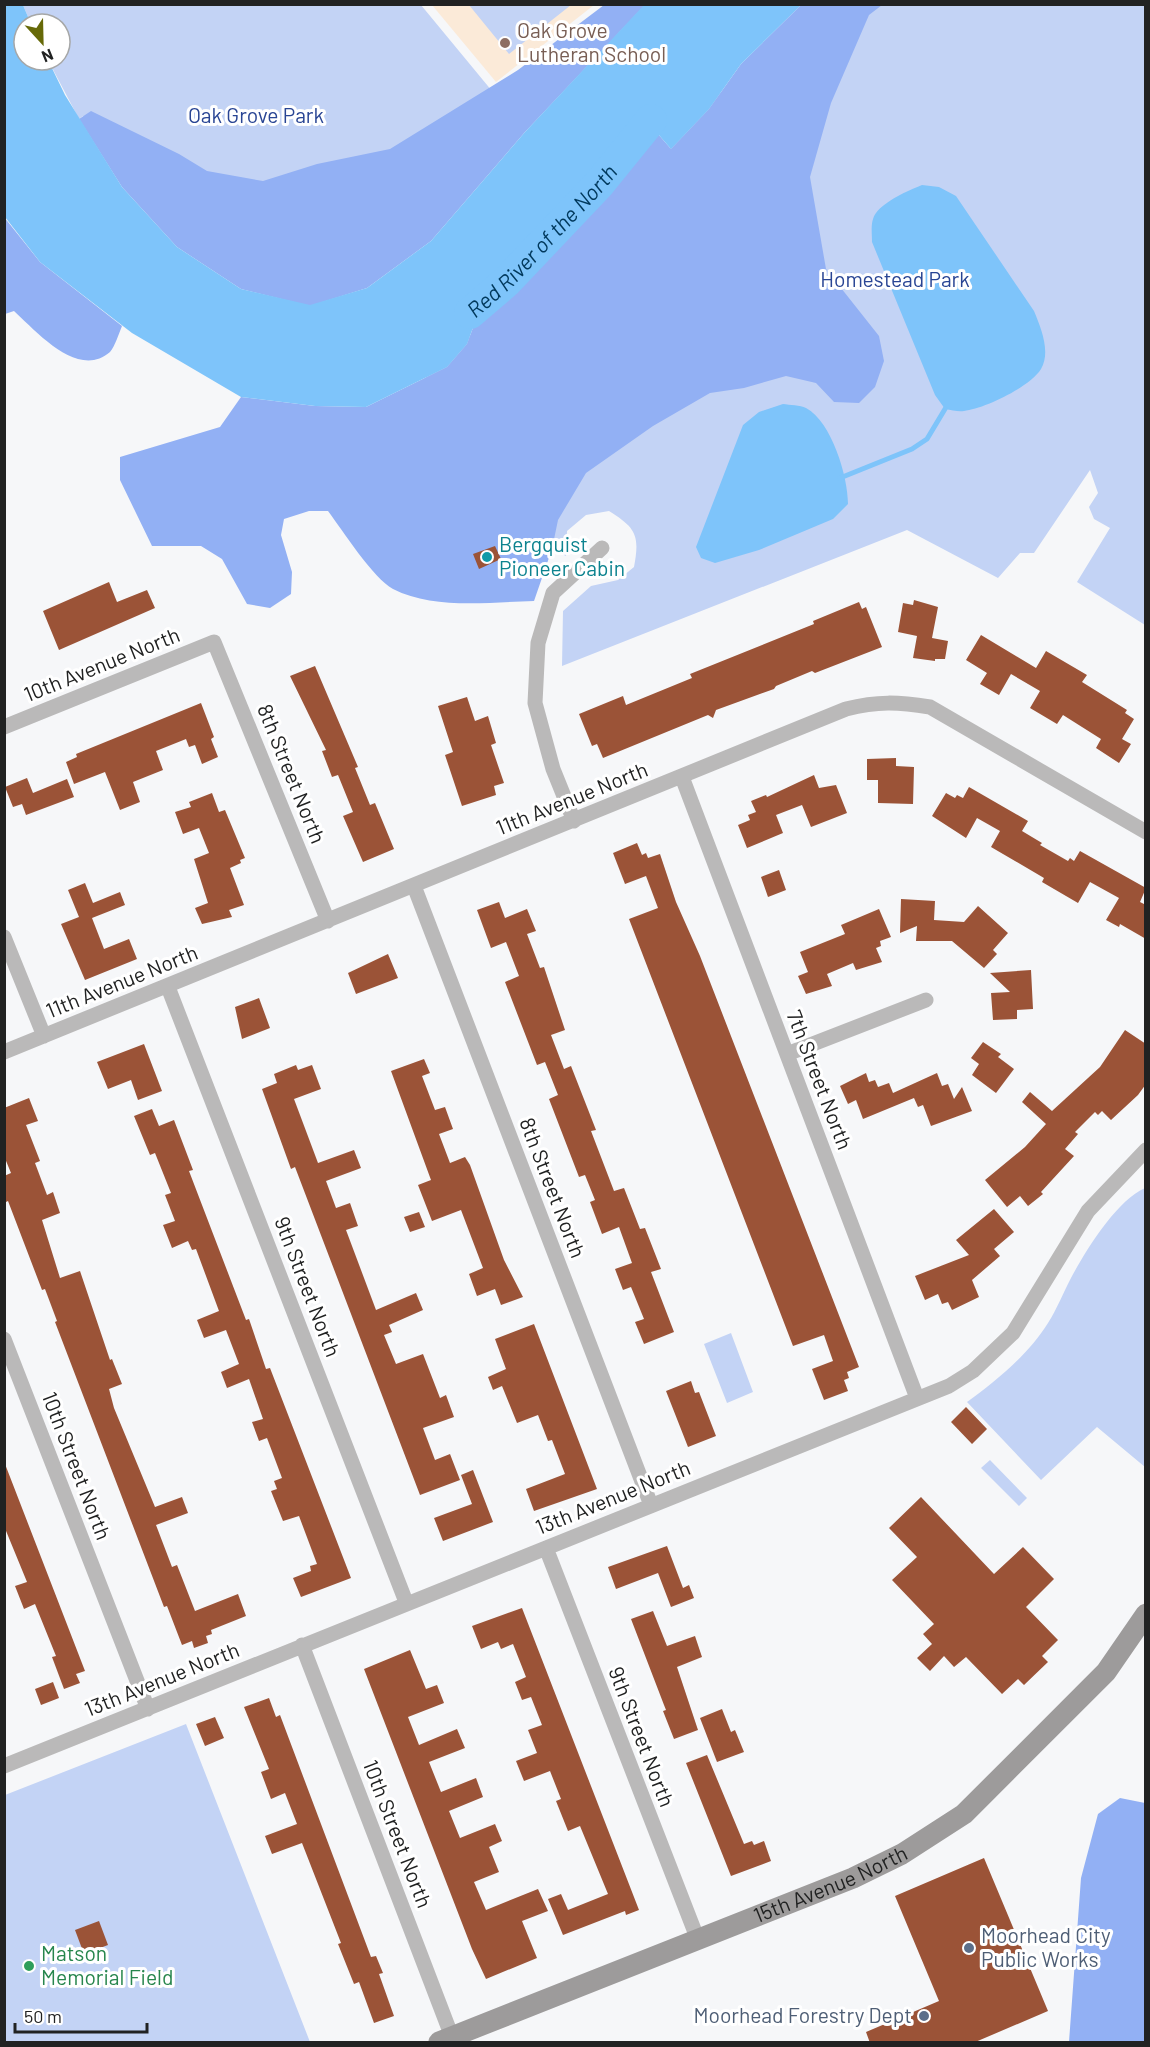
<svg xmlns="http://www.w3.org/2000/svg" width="1150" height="2047" font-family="Barlow,sans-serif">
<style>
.education{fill:#fbead8}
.green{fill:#c3d3f5}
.forest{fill:#92b0f4}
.water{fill:#7ec4fa}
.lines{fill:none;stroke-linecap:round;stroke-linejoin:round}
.stream{stroke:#7ec4fa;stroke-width:5}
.river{stroke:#7ec4fa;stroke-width:32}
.building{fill:#9b5337}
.street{stroke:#bab9b9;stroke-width:15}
.secondary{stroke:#9d9b9b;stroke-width:21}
.education-dot{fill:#8d6e63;stroke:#fff;stroke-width:2}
.culture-dot{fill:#0f9aa8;stroke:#fff;stroke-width:2}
.service-dot{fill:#5c6f8a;stroke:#fff;stroke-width:2}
.leisure-dot{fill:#2e9e5b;stroke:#fff;stroke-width:2}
.labels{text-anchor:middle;stroke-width:6;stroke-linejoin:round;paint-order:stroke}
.education-label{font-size:21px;fill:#785e54;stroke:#fff;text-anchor:start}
.park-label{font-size:21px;fill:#294594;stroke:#fff}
.culture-label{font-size:21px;fill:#0d838f;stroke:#fff;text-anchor:start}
.street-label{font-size:21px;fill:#212222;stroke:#fff}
.service-label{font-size:21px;fill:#4e5e75;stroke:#fff;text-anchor:start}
.leisure-label{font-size:21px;fill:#27864d;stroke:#fff;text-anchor:start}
.water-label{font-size:22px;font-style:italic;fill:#00385b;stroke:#fff}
</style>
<rect width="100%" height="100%" fill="#f6f7f9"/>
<path class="education" d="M 432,5 L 594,5 L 496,82 Z"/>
<path class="green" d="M 23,5 L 421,5 L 492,91 L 259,229 L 83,116 L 79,119 L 48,60 L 60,60 L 60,24 L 31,24 Z
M 469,5 L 571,5 L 509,54 Z
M 801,5 L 1145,5 L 1145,625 L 1077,582 L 1110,528 L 1094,519 L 1089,507 L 1098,493 L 1090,470 L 1034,553 L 1020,553 L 998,578 L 907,530 L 562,666 L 563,611 L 591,586 L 618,580 L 634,567 C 640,535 636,528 609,511 L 586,515 L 567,531 L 566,556 L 552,549 L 422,381 L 670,148 Z
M 1145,1188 L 1145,1467 L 1097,1427 L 1041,1480 L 967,1402 C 995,1382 1029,1354 1048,1323 C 1057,1309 1063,1293 1071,1278 C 1086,1250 1117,1200 1145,1188 Z
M 731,1333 L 753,1392 L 727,1403 L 704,1344 Z
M 990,1460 L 1027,1498 L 1019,1506 L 981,1468 Z
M 186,1724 L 310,2042 L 5,2042 L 5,1795 Z"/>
<path class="forest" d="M 604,5 L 645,5 L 525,132 L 431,241 L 367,288 L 310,306 L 241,289 L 177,247 L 122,187 L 79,119 L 91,111 L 179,154 L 207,171 L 263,181 L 317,164 L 390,149 L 518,70 Z
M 801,5 L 882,5 L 869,15 L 831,103 L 810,177 L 826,269 L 879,336 L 884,361 L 875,387 L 859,403 L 834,402 L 816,383 L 786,376 L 744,388 L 710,393 L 653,426 L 586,473 L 558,520 L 552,549 L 534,601 C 489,602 434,610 393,589 C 373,578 343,531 328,511 L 309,511 L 284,519 L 281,535 L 292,572 L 291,594 L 270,608 L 247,604 L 222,559 L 201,546 L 152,546 L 120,480 L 120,457 L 220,427 L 241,397 L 315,406 L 366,407 L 447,367 L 467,344 L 478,314 L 522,261 L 652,127 L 671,149 L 709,109 L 741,64 Z
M 4,217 L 40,262 L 122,326 C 119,333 115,346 110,352 C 78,380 36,331 14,311 L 5,314 Z
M 1120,1798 L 1145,1803 L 1145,2042 L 1069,2042 L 1081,1878 L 1098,1814 Z"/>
<path class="water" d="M 5,4 L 23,5 L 31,24 L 24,24 L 24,60 L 48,60 L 65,95 L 122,187 L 177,247 L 241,289 L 310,305 L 367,288 L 431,241 L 525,132 L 644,5 L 801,5 L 741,64 L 709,109 L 671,149 L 652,127 L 522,261 L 478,314 L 467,344 L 447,367 L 366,407 L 315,406 L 241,397 L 132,333 L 40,262 L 5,217 Z
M 922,185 L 939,187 L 956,196 L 1034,311 C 1041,328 1051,352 1041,369 C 1030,387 984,409 964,411 C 958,412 952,410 945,409 L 935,395 L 872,242 C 872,233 870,221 876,213 C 885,201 907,191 922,185 Z
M 783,404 C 790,405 800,405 806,408 C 832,422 848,477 848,504 L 833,519 L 759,550 L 715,563 L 701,558 L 696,547 L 743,425 L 759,412 Z"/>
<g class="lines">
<path class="stream" d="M 840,478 L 912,449 L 927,439 L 945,409"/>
<path class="river" id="s1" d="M 470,313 L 506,282 L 599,184 L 651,120"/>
</g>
<path class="building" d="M 495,546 L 501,559 L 479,569 L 473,554 Z
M 109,582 L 117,602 L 147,590 L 155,608 L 59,650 L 43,611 Z
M 914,600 L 938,607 L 932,638 L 948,641 L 945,659 L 935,659 L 935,661 L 913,658 L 917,636 L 898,632 L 903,603 L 913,605 Z
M 859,602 L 862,609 L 866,607 L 882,647 L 815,673 L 812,671 L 776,686 L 774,689 L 716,710 L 713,718 L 708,715 L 603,758 L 597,744 L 592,746 L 579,714 L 623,696 L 626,705 L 692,678 L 690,674 L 814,624 L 813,621 Z
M 981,635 L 1036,668 L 1046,651 L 1087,675 L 1082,682 L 1127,710 L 1125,713 L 1134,719 L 1122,739 L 1131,744 L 1119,763 L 1096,748 L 1101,739 L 1063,715 L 1057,724 L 1030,708 L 1040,691 L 1011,674 L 999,695 L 980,684 L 987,673 L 966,660 Z
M 315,666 L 358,767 L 355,768 L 370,805 L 375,803 L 394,849 L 363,862 L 343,816 L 353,812 L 338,775 L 332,777 L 322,751 L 326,750 L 290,676 Z
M 467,697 L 475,721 L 488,716 L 496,743 L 491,745 L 504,783 L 494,786 L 496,795 L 462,806 L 445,755 L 453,752 L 438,706 Z
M 201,703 L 214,737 L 211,739 L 218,757 L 202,764 L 195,745 L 189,747 L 186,739 L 156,751 L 163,770 L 133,782 L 140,802 L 120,810 L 105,772 L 74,784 L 66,762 L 77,757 L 76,754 Z
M 896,758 L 896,766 L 914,767 L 913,804 L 878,803 L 878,780 L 867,780 L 867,759 Z
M 814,775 L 819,788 L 836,785 L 847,813 L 811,827 L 802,805 L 776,815 L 783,833 L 747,848 L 738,825 L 750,820 L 748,815 L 756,812 L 751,801 L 766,795 L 767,797 Z
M 27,778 L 33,793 L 67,779 L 74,797 L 26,815 L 22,804 L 13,807 L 5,787 Z
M 969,787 L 1028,821 L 1022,831 L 1042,843 L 1040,845 L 1068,861 L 1070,858 L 1074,861 L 1080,851 L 1146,888 L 1140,902 L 1146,905 L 1146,939 L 1120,924 L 1119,927 L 1106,920 L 1119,898 L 1090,882 L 1078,903 L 1042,882 L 1044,878 L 991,847 L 1000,831 L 977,818 L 966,838 L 932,816 L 946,793 L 955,798 L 957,795 L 963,798 Z
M 212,793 L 219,812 L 225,810 L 245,858 L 240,860 L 241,863 L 230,868 L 244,905 L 229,910 L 232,917 L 202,924 L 195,908 L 208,903 L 194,859 L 209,853 L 199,828 L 183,834 L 175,812 L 191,807 L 189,802 Z
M 637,843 L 642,855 L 646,853 L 648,858 L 660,854 L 676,902 L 700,956 L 859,1367 L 847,1372 L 849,1378 L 844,1380 L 848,1391 L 824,1400 L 812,1369 L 833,1361 L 824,1335 L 793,1346 L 629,919 L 658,908 L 646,876 L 625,884 L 613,853 Z
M 779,870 L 786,890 L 768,897 L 761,877 Z
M 85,883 L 93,903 L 120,892 L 125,905 L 92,918 L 104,949 L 129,939 L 137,959 L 85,980 L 61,924 L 79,917 L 68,890 Z
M 901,899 L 935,901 L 934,920 L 964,922 L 978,906 L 1008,933 L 993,950 L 997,954 L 984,968 L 952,941 L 916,941 L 917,926 L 900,933 Z
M 499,902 L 505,918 L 527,909 L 536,931 L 527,934 L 540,968 L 544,967 L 565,1030 L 551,1035 L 564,1069 L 571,1066 L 596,1130 L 591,1131 L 614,1191 L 624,1188 L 640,1229 L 645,1228 L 661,1269 L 651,1272 L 674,1332 L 644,1344 L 635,1322 L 644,1319 L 631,1287 L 623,1290 L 615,1269 L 632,1263 L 619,1227 L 602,1234 L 590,1202 L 595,1200 L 585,1175 L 579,1177 L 549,1099 L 558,1095 L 545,1062 L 537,1065 L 505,982 L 519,976 L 506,942 L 491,948 L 477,910 Z
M 879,909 L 891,937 L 880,941 L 881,946 L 876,948 L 882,962 L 856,970 L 853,963 L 827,974 L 832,986 L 806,994 L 798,976 L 808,972 L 800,952 L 845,934 L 841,925 Z
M 388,954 L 398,978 L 356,994 L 348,973 Z
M 1031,970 L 1033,1009 L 1017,1010 L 1017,1019 L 993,1020 L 991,993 L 1010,992 L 990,973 Z
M 259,998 L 270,1028 L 242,1039 L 235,1007 Z
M 1125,1030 L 1146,1044 L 1146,1084 L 1138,1095 L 1111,1120 L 1102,1111 L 1098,1115 L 1095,1112 L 1075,1132 L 1078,1134 L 1065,1149 L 1074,1156 L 1041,1192 L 1043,1194 L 1028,1206 L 1020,1196 L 1007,1207 L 985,1180 L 1025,1147 L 1046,1124 L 1022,1102 L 1030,1092 L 1052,1111 L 1100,1067 Z
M 983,1042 L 1001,1054 L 998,1057 L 1014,1069 L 996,1093 L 972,1075 L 979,1064 L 971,1058 Z
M 144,1044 L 162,1091 L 138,1100 L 131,1080 L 108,1089 L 97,1062 Z
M 424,1059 L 430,1073 L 422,1076 L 435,1110 L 445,1107 L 453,1129 L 439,1134 L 450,1163 L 465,1157 L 470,1165 L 504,1260 L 523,1297 L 501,1305 L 495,1289 L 477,1296 L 469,1274 L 483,1268 L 461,1210 L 432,1221 L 418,1185 L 431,1180 L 391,1071 Z
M 296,1065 L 298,1070 L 312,1065 L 321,1089 L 294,1099 L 318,1163 L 354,1150 L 361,1168 L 326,1181 L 336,1208 L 350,1203 L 358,1226 L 346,1230 L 376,1310 L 416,1293 L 423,1310 L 389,1325 L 392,1332 L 384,1335 L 396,1364 L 423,1354 L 440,1398 L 446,1395 L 454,1417 L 423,1428 L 435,1460 L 450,1454 L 460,1480 L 420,1495 L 295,1167 L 291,1169 L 262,1089 L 277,1083 L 274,1074 Z
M 866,1073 L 869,1082 L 875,1080 L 878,1087 L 889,1083 L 893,1093 L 937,1073 L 942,1086 L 948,1084 L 954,1099 L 962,1087 L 972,1111 L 931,1126 L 923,1105 L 918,1107 L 914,1098 L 863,1119 L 856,1100 L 848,1104 L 840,1086 Z
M 29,1098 L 38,1121 L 26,1125 L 40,1161 L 35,1163 L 47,1195 L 53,1192 L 60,1213 L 42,1220 L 60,1278 L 80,1271 L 110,1360 L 112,1359 L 122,1384 L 109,1389 L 114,1408 L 155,1507 L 182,1497 L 188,1513 L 156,1525 L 172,1567 L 177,1565 L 195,1611 L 238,1594 L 246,1616 L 211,1630 L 212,1634 L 206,1636 L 208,1643 L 194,1648 L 192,1641 L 182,1645 L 167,1606 L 164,1607 L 55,1322 L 57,1321 L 45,1289 L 42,1290 L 8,1201 L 4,1203 L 4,1176 L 11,1173 L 4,1156 L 4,1108 Z
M 152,1109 L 159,1126 L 174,1120 L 193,1170 L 189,1171 L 246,1320 L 249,1319 L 266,1369 L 270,1368 L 351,1578 L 301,1597 L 293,1578 L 311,1571 L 310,1566 L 317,1564 L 299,1516 L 283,1521 L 271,1491 L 277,1489 L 274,1481 L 282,1478 L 267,1438 L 259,1441 L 252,1422 L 263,1419 L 249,1379 L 227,1388 L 221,1372 L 239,1364 L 226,1330 L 204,1338 L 197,1320 L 219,1311 L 196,1249 L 192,1250 L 188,1241 L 172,1248 L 163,1225 L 175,1221 L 165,1195 L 171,1193 L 155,1153 L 150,1155 L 134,1116 Z
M 994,1209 L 1014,1232 L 994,1249 L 1000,1256 L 972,1280 L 979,1297 L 952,1310 L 948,1302 L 942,1304 L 938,1294 L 925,1300 L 915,1276 L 969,1255 L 956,1240 Z
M 419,1212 L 425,1227 L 410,1232 L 404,1217 Z
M 534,1324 L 597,1489 L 534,1511 L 526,1489 L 565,1474 L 552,1440 L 548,1441 L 538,1415 L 517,1423 L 502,1386 L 493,1390 L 488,1377 L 506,1369 L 495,1339 Z
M 691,1381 L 695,1393 L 699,1392 L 716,1436 L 688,1447 L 666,1391 Z
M 966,1407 L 987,1429 L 972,1444 L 951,1422 Z
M 5,1464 L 85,1671 L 76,1674 L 80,1683 L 64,1689 L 52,1657 L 56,1656 L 35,1604 L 24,1609 L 15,1586 L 27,1582 L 4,1526 Z
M 473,1470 L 493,1522 L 443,1541 L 434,1518 L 472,1504 L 461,1475 Z
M 921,1497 L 994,1574 L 1023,1547 L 1054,1579 L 1026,1607 L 1058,1640 L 1042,1656 L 1048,1662 L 1024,1685 L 1018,1679 L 1002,1694 L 966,1657 L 954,1667 L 944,1656 L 930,1671 L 917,1658 L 932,1644 L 923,1634 L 934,1624 L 892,1580 L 917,1557 L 889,1528 Z
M 667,1546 L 683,1588 L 689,1585 L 694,1598 L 671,1607 L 658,1573 L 616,1589 L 608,1567 Z
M 522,1608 L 639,1910 L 626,1915 L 625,1911 L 563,1935 L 548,1899 L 561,1894 L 568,1910 L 608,1894 L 580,1826 L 568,1831 L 556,1801 L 561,1799 L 550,1771 L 524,1781 L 516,1761 L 537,1753 L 528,1730 L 542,1725 L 531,1697 L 522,1700 L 515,1682 L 526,1677 L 513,1644 L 501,1649 L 498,1642 L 481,1649 L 472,1626 Z
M 653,1611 L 667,1646 L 695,1636 L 702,1657 L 677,1667 L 698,1730 L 674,1739 L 663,1711 L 666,1710 L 664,1705 L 631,1619 Z
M 410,1650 L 426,1689 L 437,1685 L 444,1703 L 408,1717 L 419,1745 L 457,1729 L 465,1748 L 429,1762 L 441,1792 L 476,1778 L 483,1797 L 449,1811 L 460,1838 L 495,1824 L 502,1841 L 489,1847 L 499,1872 L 474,1882 L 486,1910 L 538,1889 L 548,1911 L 522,1921 L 537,1958 L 486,1979 L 472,1949 L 364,1669 Z
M 53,1682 L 59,1698 L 41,1705 L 35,1689 Z
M 269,1698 L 276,1717 L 280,1715 L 371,1957 L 376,1956 L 383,1973 L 379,1974 L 394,2016 L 374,2023 L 359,1982 L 354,1984 L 338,1944 L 341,1943 L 302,1843 L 272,1854 L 265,1836 L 297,1824 L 285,1793 L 271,1799 L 261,1772 L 269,1769 L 244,1707 Z
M 722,1709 L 731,1732 L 735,1730 L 744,1752 L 717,1762 L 700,1718 Z
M 215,1717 L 224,1738 L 205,1746 L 196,1724 Z
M 707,1755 L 744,1844 L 752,1841 L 754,1845 L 764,1841 L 771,1861 L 731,1876 L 686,1763 Z
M 984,1858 L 1048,2011 L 973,2043 L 870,2043 L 866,2032 L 939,2001 L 895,1896 Z
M 99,1921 L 108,1945 L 84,1954 L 75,1930 Z"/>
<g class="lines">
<path class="street" d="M 4,727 L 214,642 L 328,921
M 682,777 L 917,1398
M 574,821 L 553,769 L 535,703 L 538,643 L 553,593 L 602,548
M 414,886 L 651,1505
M 4,937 L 44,1036
M 168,987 L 406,1602
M 4,1052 L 846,709 C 878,701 898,702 930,707 L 1146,832
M 787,1054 L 926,1000
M 4,1339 L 148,1709
M 546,1548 L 698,1940
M 302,1645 L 452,2037
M 4,1766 L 949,1386 L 973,1371 L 1013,1333 L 1088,1211 L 1146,1150"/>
<path class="secondary" id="s2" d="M 439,2042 L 853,1878 L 902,1854 L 964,1814 L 1106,1672 L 1146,1614"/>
</g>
<circle class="education-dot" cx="505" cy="43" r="6"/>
<circle class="culture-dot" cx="487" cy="557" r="6"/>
<g class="service-dot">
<circle cx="969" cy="1948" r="6"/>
<circle cx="924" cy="2016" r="6"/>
</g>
<circle class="leisure-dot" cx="29" cy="1966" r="6"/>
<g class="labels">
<g class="education-label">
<text x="517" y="38">Oak Grove<tspan x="517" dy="24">Lutheran School</tspan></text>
</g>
<g class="park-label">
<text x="256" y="123">Oak Grove Park</text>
<text x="895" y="287">Homestead Park</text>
</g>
<g class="culture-label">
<text x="499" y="552">Bergquist<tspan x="499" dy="24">Pioneer Cabin</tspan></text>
</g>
<g class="street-label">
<text transform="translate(102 665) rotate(-22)" y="7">10th Avenue North</text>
<text transform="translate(291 774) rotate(68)" y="7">8th Street North</text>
<text transform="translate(572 799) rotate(-22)" y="7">11th Avenue North</text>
<text transform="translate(122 982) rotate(-22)" y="7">11th Avenue North</text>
<text transform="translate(819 1080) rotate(69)" y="7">7th Street North</text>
<text transform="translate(552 1188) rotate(69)" y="7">8th Street North</text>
<text transform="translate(307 1287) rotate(69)" y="7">9th Street North</text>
<text transform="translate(76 1466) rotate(69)" y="7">10th Street North</text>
<text transform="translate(613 1498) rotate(-22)" y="7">13th Avenue North</text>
<text transform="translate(162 1680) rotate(-22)" y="7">13th Avenue North</text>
<text transform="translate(641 1737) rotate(69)" y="7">9th Street North</text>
<text transform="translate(397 1834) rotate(69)" y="7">10th Street North</text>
<text dy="7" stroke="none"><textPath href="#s2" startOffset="422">15th Avenue North</textPath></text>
</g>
<g class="service-label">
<text x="981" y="1943">Moorhead City<tspan x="981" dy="24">Public Works</tspan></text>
<text x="912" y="2023" text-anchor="end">Moorhead Forestry Dept</text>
</g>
<g class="leisure-label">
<text x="41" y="1961">Matson<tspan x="41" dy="24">Memorial Field</tspan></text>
</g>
<g class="water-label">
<text dy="8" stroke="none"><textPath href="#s1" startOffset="102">Red River of the North</textPath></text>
</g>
</g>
<rect width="1150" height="2047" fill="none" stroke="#212222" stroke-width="12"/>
<g transform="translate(42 42) rotate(158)"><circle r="28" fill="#ffffff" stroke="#a6a7a7" stroke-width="1.5"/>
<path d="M0-4.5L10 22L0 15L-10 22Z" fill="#666908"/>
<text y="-9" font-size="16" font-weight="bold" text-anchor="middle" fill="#212222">N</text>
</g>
<path d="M15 2023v9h132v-9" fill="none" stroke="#212222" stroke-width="3"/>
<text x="24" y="2023" font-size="18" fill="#212222" stroke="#ffffff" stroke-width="4.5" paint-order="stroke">50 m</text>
</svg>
